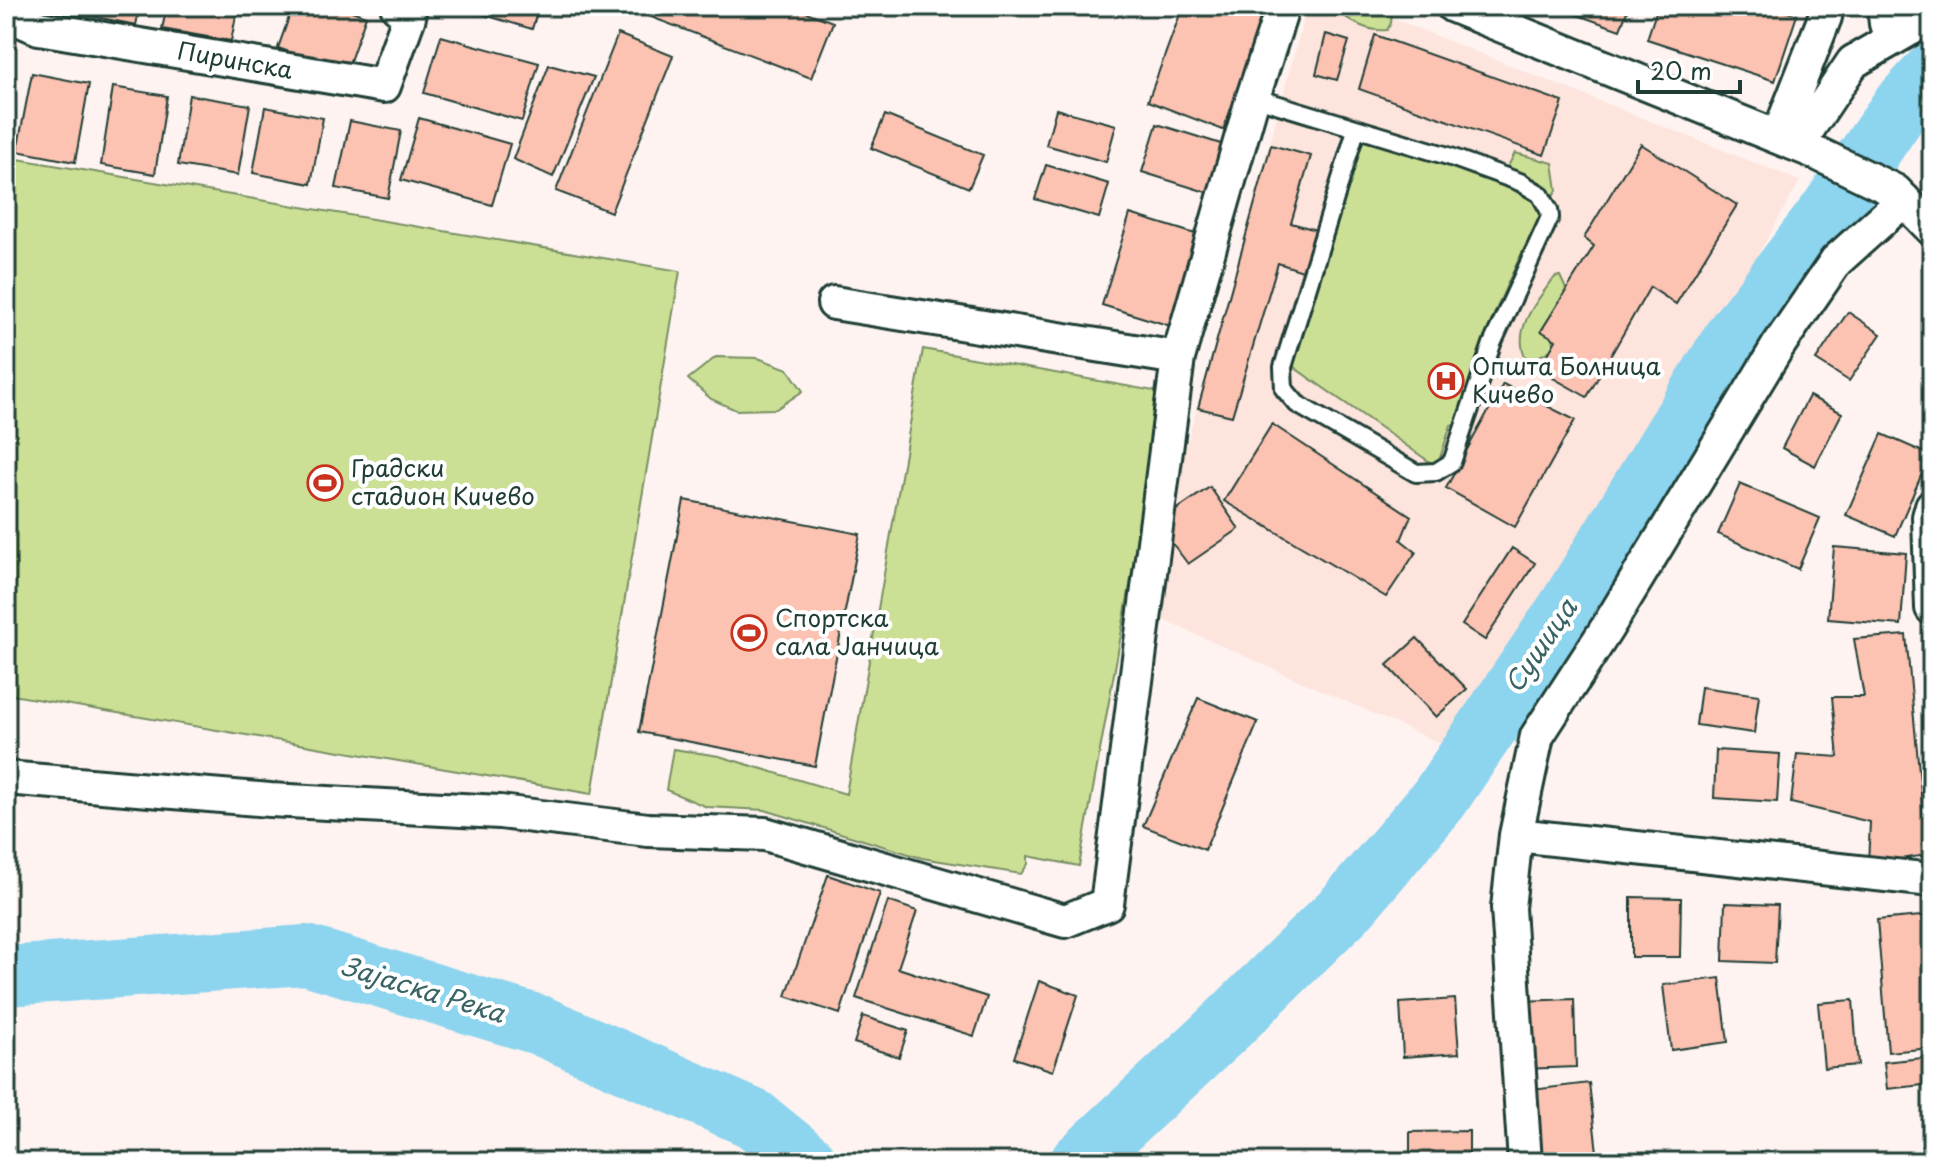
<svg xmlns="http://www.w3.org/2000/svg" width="1938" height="1168" font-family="'Playpen Sans',sans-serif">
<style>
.built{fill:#fde4dd}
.green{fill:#cce095;stroke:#768e64;stroke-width:2}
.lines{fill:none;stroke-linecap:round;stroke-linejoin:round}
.river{stroke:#8dd4ef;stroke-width:60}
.building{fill:#fcc2b2;stroke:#1f3d34;stroke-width:2}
.lane-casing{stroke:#1f3d34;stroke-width:22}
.street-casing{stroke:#1f3d34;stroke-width:38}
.lane{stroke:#fff;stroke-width:16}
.street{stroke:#fff;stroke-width:32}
.labels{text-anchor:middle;stroke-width:8;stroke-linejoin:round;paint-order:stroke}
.street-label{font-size:24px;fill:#1f3d34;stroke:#fff}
.poi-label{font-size:24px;fill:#1f3d34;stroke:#fff;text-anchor:start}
.water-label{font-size:26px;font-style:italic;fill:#3a6363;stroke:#fff}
</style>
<rect width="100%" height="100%" fill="#fef3f0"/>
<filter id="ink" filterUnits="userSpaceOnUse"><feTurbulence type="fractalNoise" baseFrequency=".0125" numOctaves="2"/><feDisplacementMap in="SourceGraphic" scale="16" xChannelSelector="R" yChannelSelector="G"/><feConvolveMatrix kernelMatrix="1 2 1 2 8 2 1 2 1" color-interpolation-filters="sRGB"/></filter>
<g filter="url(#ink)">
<path class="built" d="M 1310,6 L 1361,6 L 1800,181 L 1646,452 L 1464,754 L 1157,617 L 1182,462 L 1307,8 Z"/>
<path class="green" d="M 1338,6 L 1383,6 L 1392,11 L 1391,23 L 1387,30 C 1369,32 1350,23 1337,9 Z
M 1358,133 L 1492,182 L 1504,174 L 1515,153 L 1553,163 L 1557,190 C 1522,245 1495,310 1471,372 L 1479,384 L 1458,424 L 1451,425 L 1437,467 L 1295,368 L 1290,355 Z
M 6,157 L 680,271 L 592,794 L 6,694 Z
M 1560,276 L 1566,289 L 1546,328 L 1555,343 L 1553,349 L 1532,360 L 1526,358 C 1511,330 1538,299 1555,277 Z
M 923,349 L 1165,393 L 1079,866 L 1028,856 L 1028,864 L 1021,874 L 922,858 L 765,810 L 707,807 L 666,790 L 673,749 L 719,756 L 846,794 Z
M 716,357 L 758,358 L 788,369 L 803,391 L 776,409 L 736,410 L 711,399 L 688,379 Z"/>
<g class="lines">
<path class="river" d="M 6,976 L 306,955 L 539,1025 L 754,1119 L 807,1162
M 1080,1162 L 1227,1025 L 1346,908 L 1439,799 L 1570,605 L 1735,335 L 1829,212 L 1900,108 L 1932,73"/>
</g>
<path class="building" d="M 77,6 L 140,6 L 136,25 L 76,13 Z
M 167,6 L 238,6 L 231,41 L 162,29 Z
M 293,6 L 338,6 L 366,16 L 346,72 L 278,48 Z
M 473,6 L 539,6 L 532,29 L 471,11 Z
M 790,6 L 833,22 L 811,78 L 625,7 Z
M 1183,6 L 1270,6 L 1223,130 L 1148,101 Z
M 1552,6 L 1629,6 L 1620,30 Z
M 1658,6 L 1769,6 L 1797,15 L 1775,81 L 1647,39 Z
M 618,34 L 673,56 L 611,212 L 556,191 Z
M 1326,34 L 1349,41 L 1337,80 L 1316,74 Z
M 1375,35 L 1563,102 L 1544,155 L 1359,89 Z
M 441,36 L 539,63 L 522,121 L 424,93 Z
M 549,65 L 594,77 L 553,177 L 513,159 Z
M 32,73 L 89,84 L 75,162 L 17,151 Z
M 113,87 L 167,96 L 155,174 L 101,165 Z
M 189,95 L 250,105 L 238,175 L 178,165 Z
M 265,107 L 323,118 L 311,184 L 253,173 Z
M 1056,109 L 1116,125 L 1106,162 L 1046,145 Z
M 885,115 L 983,155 L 969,188 L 871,148 Z
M 419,118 L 510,144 L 492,205 L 401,180 Z
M 350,121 L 401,131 L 388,198 L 336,188 Z
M 1157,124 L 1224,145 L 1209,193 L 1142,172 Z
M 1641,144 L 1737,205 L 1676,304 L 1650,287 L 1587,397 L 1539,370 L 1556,340 L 1541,331 L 1594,246 L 1584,238 Z
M 1271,145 L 1311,156 L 1291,223 L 1327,233 L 1315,275 L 1278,263 L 1232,416 L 1198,408 Z
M 1046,165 L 1109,184 L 1099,218 L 1035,199 Z
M 1130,214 L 1202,236 L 1174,327 L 1102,305 Z
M 1848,312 L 1881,334 L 1849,381 L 1816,360 Z
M 1503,384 L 1575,420 L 1515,527 L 1446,488 Z
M 1809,396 L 1842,413 L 1815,466 L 1782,448 Z
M 1272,424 L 1411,516 L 1401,540 L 1416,552 L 1386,597 L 1224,501 Z
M 1882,434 L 1930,455 L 1895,536 L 1846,515 Z
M 1740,484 L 1820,518 L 1798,569 L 1718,534 Z
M 1210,487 L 1239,529 L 1188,564 L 1157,523 Z
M 684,500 L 860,534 L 815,766 L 639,732 Z
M 1834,547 L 1906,553 L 1901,625 L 1828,619 Z
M 1512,548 L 1535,563 L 1485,640 L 1462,625 Z
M 1906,635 L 1927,855 L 1868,864 L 1870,822 L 1791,803 L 1797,754 L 1838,757 L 1832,697 L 1864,697 L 1854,639 Z
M 1417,638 L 1467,689 L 1436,717 L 1387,665 Z
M 1701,687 L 1759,695 L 1754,733 L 1696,725 Z
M 1198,698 L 1258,722 L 1205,850 L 1143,826 Z
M 1716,750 L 1780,754 L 1777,802 L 1714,798 Z
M 828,875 L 880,893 L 840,1014 L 786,996 Z
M 1631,897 L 1681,898 L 1680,957 L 1631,957 Z
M 888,901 L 917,911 L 898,968 L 987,997 L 974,1036 L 856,998 Z
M 1725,903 L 1778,905 L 1775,963 L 1723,961 Z
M 1932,915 L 1932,1048 L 1888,1052 L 1877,920 Z
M 1720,978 L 1728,1042 L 1671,1050 L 1663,985 Z
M 1039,981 L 1078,995 L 1053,1071 L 1014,1058 Z
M 1455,999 L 1459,1053 L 1403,1057 L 1400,1003 Z
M 1574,999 L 1576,1067 L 1522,1069 L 1520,1001 Z
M 1853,1000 L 1858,1065 L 1824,1068 L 1818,1003 Z
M 863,1016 L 908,1031 L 899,1057 L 854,1043 Z
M 1932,1057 L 1932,1084 L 1887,1089 L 1884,1062 Z
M 1589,1083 L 1597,1152 L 1530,1159 L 1523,1091 Z
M 1469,1131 L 1469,1162 L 1410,1162 L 1410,1132 Z
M 1932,1154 L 1932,1162 L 1848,1162 L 1848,1161 Z"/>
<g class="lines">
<defs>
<path id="lane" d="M 1253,97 L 1448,156 L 1520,182 L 1540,194 L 1549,210 L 1550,217 L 1492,344 L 1452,462 L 1436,472 L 1416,473 L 1297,404 L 1284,389 L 1283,367 L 1356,130"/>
<path id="street" d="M 12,6 L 9,15 L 39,28 L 384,86 L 409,17 L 397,6
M 1453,6 L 1812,151 L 1895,191 L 1932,229
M 1884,6 L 1886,24 L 1910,29
M 1778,137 L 1825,17 L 1827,6
M 1798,144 L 1853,62 L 1910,29 L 1932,13
M 834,303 L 1178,358 L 1253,97 L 1283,6
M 1932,506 L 1929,517 L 1932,608
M 6,778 L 270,800 L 500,812 L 648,830 L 765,834 L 1065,921 L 1107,904 L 1178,358
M 1516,835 L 1932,880
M 1525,1162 L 1508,908 L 1516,835 L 1537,736 L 1607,628 L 1778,346 L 1836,261 L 1904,200"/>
</defs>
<use href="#lane" class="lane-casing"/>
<use href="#street" class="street-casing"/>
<use href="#lane" class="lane"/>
<use href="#street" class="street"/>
</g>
</g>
<defs>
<symbol id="hospital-ring" viewBox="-11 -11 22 22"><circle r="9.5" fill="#fff" stroke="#c8321e" stroke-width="1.5"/><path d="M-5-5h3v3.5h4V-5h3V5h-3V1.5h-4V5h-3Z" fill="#c8321e"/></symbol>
<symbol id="stadium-ring" viewBox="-11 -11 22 22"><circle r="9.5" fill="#fff" stroke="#c8321e" stroke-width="1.5"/><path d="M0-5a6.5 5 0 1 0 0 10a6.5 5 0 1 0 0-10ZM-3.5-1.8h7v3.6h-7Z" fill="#c8321e"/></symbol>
</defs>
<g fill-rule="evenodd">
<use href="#hospital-ring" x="1426" y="361" width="40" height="40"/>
<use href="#stadium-ring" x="305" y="463" width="40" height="40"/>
<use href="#stadium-ring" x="729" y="613" width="40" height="40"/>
</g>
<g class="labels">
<g class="street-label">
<text transform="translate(235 61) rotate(10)" y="8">Пиринска</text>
</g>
<g class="poi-label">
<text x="1472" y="375">Општа Болница<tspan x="1472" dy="28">Кичево</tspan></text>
<text x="351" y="477">Градски<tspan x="351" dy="28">стадион Кичево</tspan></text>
<text x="775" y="627">Спортска<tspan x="775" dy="28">сала Јанчица</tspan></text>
</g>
<g class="water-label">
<text transform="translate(1541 646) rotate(-56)" y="9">Сушица</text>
<text transform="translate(423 990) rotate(17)" y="9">Зајаска Река</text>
</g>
</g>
<rect width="1938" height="1168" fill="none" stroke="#fff" stroke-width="32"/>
<rect x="16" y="16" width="1906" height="1136" fill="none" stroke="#1f3d34" stroke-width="3" filter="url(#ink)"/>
<path d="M1638 80v12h102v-12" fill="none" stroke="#1f3d34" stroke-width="4"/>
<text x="1650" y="80" font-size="24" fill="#1f3d34" stroke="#ffffff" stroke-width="6" paint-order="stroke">20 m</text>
</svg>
